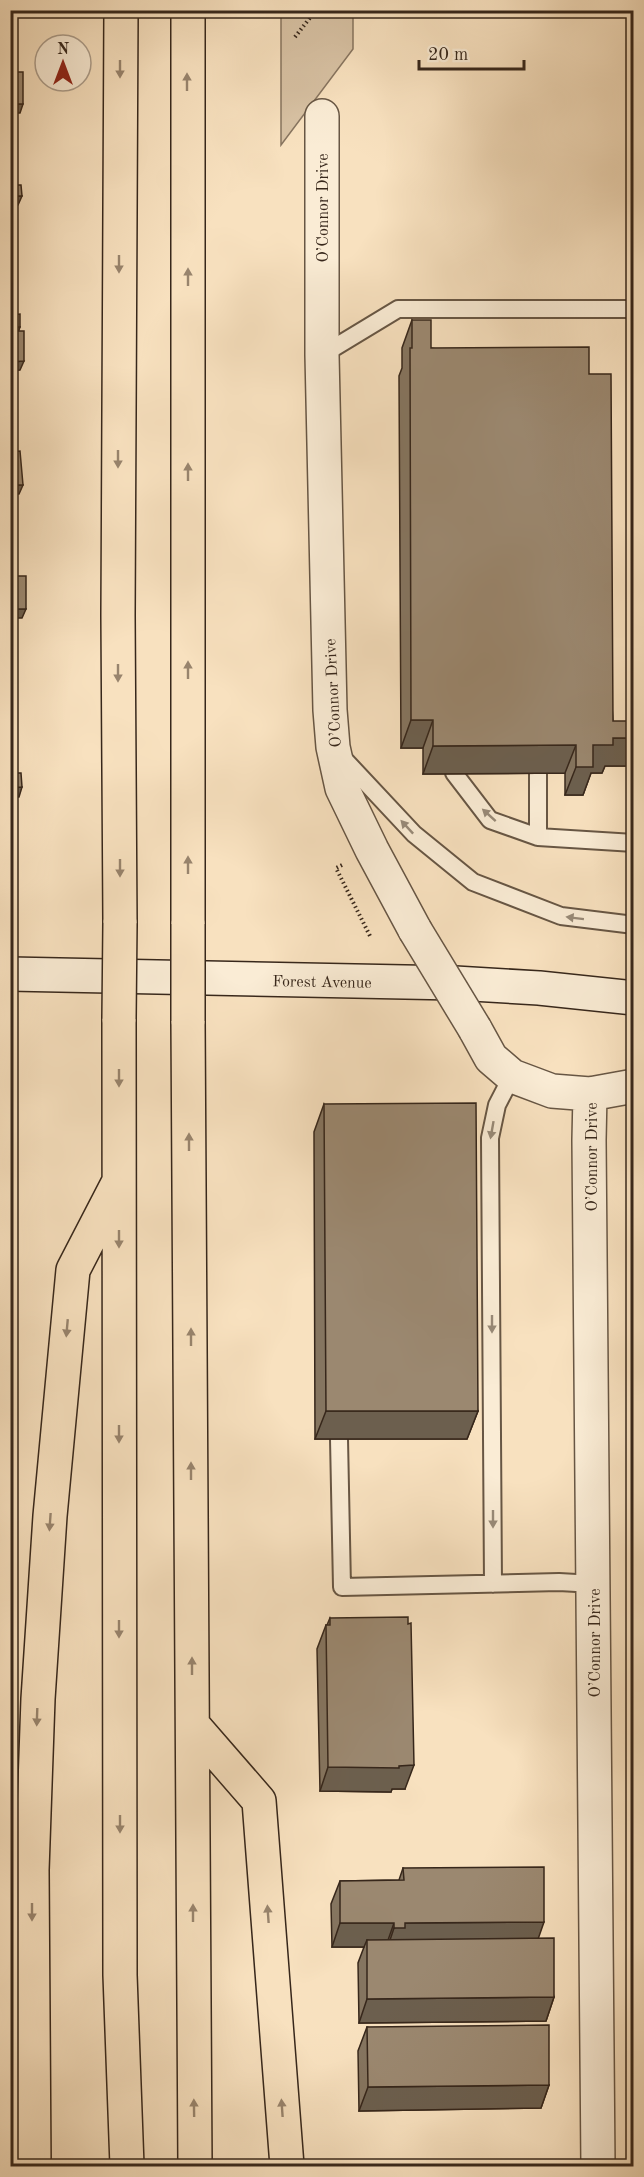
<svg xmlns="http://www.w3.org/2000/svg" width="644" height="2177" font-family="'Old Standard TT',serif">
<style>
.green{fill:#d7c1a3;stroke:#87745f;stroke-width:1.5}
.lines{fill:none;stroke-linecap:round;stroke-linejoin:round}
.service-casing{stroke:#675644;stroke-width:20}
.minor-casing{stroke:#675644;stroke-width:36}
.secondary-casing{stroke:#37271b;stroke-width:36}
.motorway-casing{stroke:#37271b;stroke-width:36}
.path{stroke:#37271b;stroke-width:4;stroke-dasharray:1.5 3;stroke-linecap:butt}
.service{stroke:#faecd5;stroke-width:16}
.minor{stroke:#faecd5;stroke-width:33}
.secondary{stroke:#faecd5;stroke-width:33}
.motorway{stroke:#f8e1bf;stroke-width:33}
.minor-bridge-casing{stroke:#675644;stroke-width:36;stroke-linecap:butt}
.motorway-bridge-casing{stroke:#37271b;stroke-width:36;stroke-linecap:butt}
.minor-bridge{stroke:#faecd5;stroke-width:33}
.motorway-bridge{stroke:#f8e1bf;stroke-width:33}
.wall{fill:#857560;stroke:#37271b;stroke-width:1.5}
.shaded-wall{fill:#6c5f4e;stroke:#37271b;stroke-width:1.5}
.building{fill:#9b8870;stroke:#37271b;stroke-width:1.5}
.oneway{fill:#98846d}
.oneway2{fill:#988a78}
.labels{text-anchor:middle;stroke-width:5;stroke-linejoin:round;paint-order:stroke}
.street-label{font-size:16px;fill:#37271b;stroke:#faecd5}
</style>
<rect width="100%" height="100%" fill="#f8e1bf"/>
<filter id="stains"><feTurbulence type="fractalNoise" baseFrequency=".00333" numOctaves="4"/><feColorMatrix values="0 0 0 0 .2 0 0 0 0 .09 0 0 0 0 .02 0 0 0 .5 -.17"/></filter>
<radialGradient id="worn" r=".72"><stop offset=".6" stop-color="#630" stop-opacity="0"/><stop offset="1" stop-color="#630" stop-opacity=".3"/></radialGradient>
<path class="green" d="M 281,11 L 353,11 L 353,49 L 281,145 Z"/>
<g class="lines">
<defs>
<path id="service" d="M 322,355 L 398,309 L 634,309
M 341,756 L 414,834 L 473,882 L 561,916 L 634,925
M 454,773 L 490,820 L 538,837 L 634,843
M 538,773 L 538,837
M 339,1439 L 342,1587 L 559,1582 L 594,1584
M 493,1584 L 490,1138 L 497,1105 L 512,1076"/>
<path id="minor" d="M 322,116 L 322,355 L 330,710 L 333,747 L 342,788 L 372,850 L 415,930
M 475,1029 L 491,1058 L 512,1076 L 552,1091 L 590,1094 L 634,1086
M 590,1094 L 589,1140 L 598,2166"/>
<path id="secondary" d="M 10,974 L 455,983 L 539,988 L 634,998"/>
<path id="motorway" d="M 120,923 L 118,615 L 121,10
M 188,924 L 188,10
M 119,1019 L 120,1975 L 127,2166
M 188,1021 L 195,2166
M 193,1725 L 259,1801 L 287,2166
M 34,2166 L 32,1870 L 38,1699 L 50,1516 L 73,1270 L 117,1185"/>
</defs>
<use href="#service" class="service-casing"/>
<use href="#minor" class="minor-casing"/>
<use href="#secondary" class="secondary-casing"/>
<use href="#motorway" class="motorway-casing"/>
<path class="path" d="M 295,37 L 316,10
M 342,865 L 336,868 L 371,938"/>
<use href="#service" class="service"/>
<use href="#minor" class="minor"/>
<use href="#secondary" class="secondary"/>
<use href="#motorway" class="motorway"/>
<defs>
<path id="minor-bridge" d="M 415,930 L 475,1029"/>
<path id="motorway-bridge" d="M 188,924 L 188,1021
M 119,1019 L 120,923"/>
</defs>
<use href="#minor-bridge" class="minor-bridge-casing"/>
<use href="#motorway-bridge" class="motorway-bridge-casing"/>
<use href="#minor-bridge" class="minor-bridge"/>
<use href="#motorway-bridge" class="motorway-bridge"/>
</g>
<path class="wall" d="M 412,320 L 431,348 L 589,374 L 613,721 L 629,766 L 605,766 L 602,773 L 591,773 L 583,795 L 565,795 L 565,773 L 423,774 L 423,748 L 401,748 L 399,376 L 402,368 L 402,348 Z
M 324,1104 L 478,1411 L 467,1439 L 315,1439 L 314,1132 Z
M 330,1618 L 405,1789 L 392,1789 L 391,1792 L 320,1791 L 317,1649 L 326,1625 L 327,1625 Z
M 403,1868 L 538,1939 L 554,1997 L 546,2021 L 359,2023 L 358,1963 L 364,1947 L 332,1947 L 331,1904 L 340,1881 L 399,1880 Z
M 367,2027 L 549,2085 L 541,2108 L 359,2111 L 358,2051 Z"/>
<path class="shaded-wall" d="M 10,104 L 23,104 L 20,113 L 10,113 Z
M 11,196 L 22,196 L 18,205 L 10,205 Z
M 10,327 L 20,327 L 17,336 L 10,336 Z
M 24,361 L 20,370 L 10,371 L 10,362 Z
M 10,485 L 23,485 L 19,494 L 10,494 Z
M 10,609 L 26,609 L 22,618 L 10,618 Z
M 411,720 L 433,720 L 423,748 L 401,748 Z
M 613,738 L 633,738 L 633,755 L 629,766 L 605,766 L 602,773 L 591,773 L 583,795 L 565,795 L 576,767 L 593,745 Z
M 576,745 L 565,773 L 423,774 L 433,746 Z
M 22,787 L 19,797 L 10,797 L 10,788 Z
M 326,1411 L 478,1411 L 467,1439 L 315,1439 Z
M 414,1765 L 405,1789 L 392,1789 L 391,1792 L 320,1791 L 328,1767 Z
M 544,1922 L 536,1945 L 386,1952 L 394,1928 L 405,1923 Z
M 340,1923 L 394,1923 L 386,1946 L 367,1940 L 364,1947 L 332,1947 Z
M 554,1997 L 546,2021 L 359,2023 L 367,1999 Z
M 549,2085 L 541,2108 L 359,2111 L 368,2087 Z"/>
<path class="building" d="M 10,72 L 23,72 L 23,104 L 10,104 Z
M 11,185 L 21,185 L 22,196 L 11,196 Z
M 20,314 L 20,327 L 10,327 L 10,315 Z
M 412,320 L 431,320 L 431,348 L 589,347 L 589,374 L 611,374 L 613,721 L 633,721 L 633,738 L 613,738 L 613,745 L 593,745 L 593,767 L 576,767 L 576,745 L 433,746 L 433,720 L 411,720 L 410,348 L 412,348 Z
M 10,331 L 24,331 L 24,361 L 10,362 Z
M 20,451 L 23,485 L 10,485 L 10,452 Z
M 10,576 L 26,576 L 26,609 L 10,609 Z
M 10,773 L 21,773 L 22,787 L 10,788 Z
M 476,1103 L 478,1411 L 326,1411 L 324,1104 Z
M 408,1617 L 408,1624 L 411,1623 L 414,1765 L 399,1766 L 399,1768 L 328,1767 L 326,1625 L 330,1625 L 330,1618 Z
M 544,1867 L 544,1922 L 405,1923 L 405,1928 L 394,1928 L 394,1923 L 340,1923 L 340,1881 L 404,1880 L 403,1868 Z
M 554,1938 L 554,1997 L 367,1999 L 367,1940 Z
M 549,2025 L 549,2085 L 368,2087 L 367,2027 Z"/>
<defs><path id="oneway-solid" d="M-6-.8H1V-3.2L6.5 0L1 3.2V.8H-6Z" transform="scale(1.5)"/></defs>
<g class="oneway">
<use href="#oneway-solid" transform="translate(120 69) rotate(90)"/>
<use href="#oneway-solid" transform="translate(187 82) rotate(-90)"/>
<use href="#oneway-solid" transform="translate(119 264) rotate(90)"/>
<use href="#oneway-solid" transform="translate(188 277) rotate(-90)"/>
<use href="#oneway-solid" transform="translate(118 459) rotate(90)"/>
<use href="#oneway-solid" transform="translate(188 472) rotate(-90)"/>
<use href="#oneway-solid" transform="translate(188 670) rotate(-90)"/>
<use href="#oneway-solid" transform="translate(118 673) rotate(90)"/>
<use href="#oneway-solid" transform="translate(188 865) rotate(-90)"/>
<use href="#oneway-solid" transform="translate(120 868) rotate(90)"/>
<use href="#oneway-solid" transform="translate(119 1078) rotate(90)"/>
<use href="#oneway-solid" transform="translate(189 1142) rotate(-90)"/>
<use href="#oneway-solid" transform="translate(119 1239) rotate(90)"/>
<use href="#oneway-solid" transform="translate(67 1328) rotate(95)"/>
<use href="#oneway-solid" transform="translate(191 1337) rotate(-90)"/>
<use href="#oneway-solid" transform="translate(119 1434) rotate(90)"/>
<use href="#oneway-solid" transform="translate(191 1471) rotate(-90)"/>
<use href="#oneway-solid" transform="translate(50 1522) rotate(94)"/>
<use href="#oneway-solid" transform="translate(119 1629) rotate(90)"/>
<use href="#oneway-solid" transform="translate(192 1666) rotate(-90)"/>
<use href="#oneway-solid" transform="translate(37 1717) rotate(92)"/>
<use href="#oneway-solid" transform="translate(120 1824) rotate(90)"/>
<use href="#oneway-solid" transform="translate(32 1912) rotate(90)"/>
<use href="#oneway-solid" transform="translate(193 1913) rotate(-90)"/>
<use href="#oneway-solid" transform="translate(268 1914) rotate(-94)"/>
<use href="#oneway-solid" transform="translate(194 2108) rotate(-91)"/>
<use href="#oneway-solid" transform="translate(282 2108) rotate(-94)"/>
</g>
<g class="oneway2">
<use href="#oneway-solid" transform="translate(489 815) rotate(-138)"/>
<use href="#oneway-solid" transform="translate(407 827) rotate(-133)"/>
<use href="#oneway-solid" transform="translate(575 918) rotate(-173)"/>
<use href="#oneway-solid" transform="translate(492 1130) rotate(100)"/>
<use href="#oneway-solid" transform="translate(492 1324) rotate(90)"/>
<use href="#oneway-solid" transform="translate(493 1519) rotate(90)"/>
</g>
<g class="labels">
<g class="street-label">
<text transform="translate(322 208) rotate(-90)" y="6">O’Connor Drive</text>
<text transform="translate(332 693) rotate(-93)" y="6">O’Connor Drive</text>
<text transform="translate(322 981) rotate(1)" y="6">Forest Avenue</text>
<text transform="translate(591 1157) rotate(-90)" y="6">O’Connor Drive</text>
<text transform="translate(594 1643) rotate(-90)" y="6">O’Connor Drive</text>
</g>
</g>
<rect width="644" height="2177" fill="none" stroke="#f8e1bf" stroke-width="36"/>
<rect x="12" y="12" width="620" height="2153" fill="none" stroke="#37271b" stroke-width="3"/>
<rect x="18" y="18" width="608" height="2141" fill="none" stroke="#37271b" stroke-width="1.5"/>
<g transform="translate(63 63)"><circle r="28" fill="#faecd5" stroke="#ac9d8b" stroke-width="1.5"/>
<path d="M0-4.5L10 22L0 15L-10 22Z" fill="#8f2418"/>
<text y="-9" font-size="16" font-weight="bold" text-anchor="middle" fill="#37271b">N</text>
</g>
<path d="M419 60v9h105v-9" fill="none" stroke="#37271b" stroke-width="3"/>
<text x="428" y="60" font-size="18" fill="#37271b" stroke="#faecd5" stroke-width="4.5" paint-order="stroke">20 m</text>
<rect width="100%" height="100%" filter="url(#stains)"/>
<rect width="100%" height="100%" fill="url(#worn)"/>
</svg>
